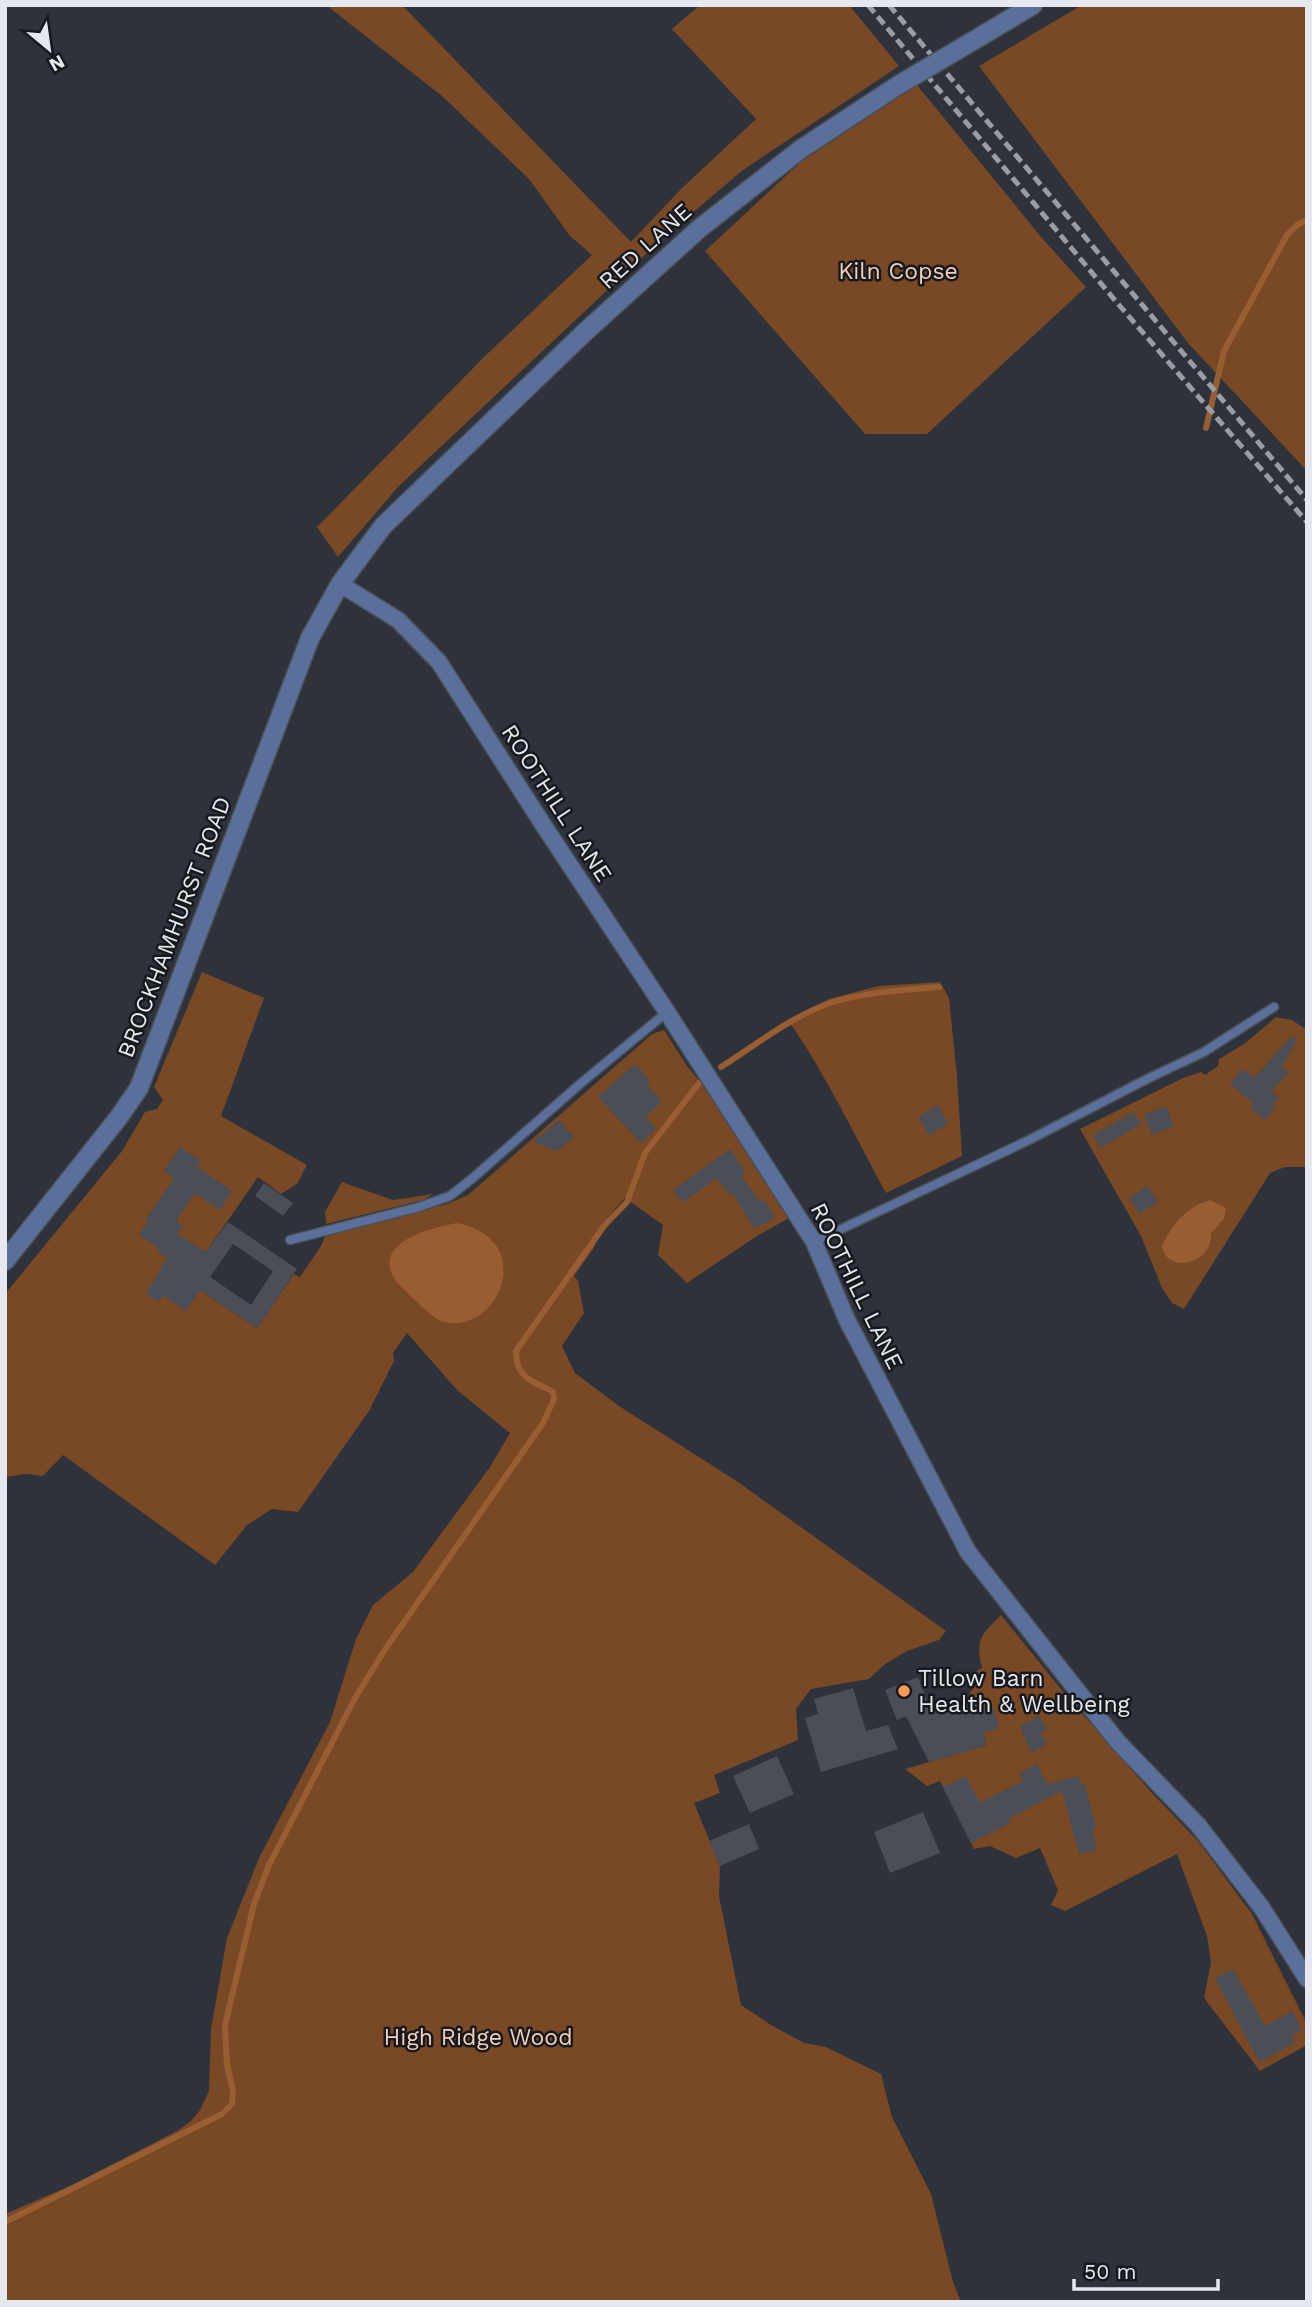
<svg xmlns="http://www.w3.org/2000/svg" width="1312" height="2307" font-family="'Work Sans',sans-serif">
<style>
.green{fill:#794825}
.water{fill:#985d32}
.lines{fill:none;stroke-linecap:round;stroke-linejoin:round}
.stream{stroke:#985d32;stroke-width:6}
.building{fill:#494e57;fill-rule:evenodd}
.service-casing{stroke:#4a4f58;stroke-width:11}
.minor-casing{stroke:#4a4f58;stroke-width:19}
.tertiary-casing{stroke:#4a4f58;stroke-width:21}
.service{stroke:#5a6f99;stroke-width:8}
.minor{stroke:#5a6f99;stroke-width:16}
.tertiary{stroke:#5a6f99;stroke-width:18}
.rail{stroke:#999da4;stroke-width:5;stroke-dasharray:10 5;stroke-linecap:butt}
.tertiary-bridge-casing{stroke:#4a4f58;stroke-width:21;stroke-linecap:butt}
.tertiary-bridge{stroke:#5a6f99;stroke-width:18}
.poi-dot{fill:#fd9c56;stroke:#17191e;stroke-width:2.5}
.labels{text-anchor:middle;stroke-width:5;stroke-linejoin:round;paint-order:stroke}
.street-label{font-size:23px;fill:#e5e8ee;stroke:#17191e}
.park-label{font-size:23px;fill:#f3cfb8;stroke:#17191e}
.poi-label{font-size:23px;fill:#e5e8ee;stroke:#17191e;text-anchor:start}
</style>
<rect width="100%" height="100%" fill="#2d323b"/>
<path class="green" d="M 326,5 L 402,5 L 631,242 L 681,189 L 756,119 L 672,29 L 700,5 L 849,5 L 899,66 L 743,170 L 664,237 L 398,487 L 338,557 L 317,527 L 484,357 L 592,255 L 570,236 L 529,179 L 442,96 Z
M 1082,5 L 1307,5 L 1307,471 L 1188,343 L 979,66 Z
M 917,85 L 1042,238 L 1086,287 L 927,434 L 865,434 L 705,251 L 802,161 Z
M 202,972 L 264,998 L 221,1116 L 307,1165 L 297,1184 L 281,1194 L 258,1177 L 206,1252 L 203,1251 L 200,1290 L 257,1328 L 294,1274 L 300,1277 L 321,1246 L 326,1234 L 447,1204 L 468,1195 L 652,1034 L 664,1030 L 687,1066 L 717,1102 L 789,1218 L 757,1236 L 687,1283 L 658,1255 L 663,1225 L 625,1198 L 601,1225 L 594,1248 L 574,1276 L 578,1281 L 584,1313 L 562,1346 L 575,1373 L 619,1406 L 738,1482 L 946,1631 L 939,1640 L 907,1651 L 885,1664 L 869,1679 L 811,1689 L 796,1709 L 798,1740 L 714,1775 L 720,1793 L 694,1803 L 720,1866 L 719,1896 L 741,2005 L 771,2025 L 804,2043 L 826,2047 L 881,2074 L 892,2117 L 931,2194 L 953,2282 L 961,2302 L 5,2302 L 5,2214 L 72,2185 L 177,2131 L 191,2121 L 200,2110 L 209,2091 L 211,2029 L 227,1938 L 259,1858 L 330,1722 L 356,1639 L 373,1605 L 413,1572 L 490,1467 L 510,1433 L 458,1391 L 407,1333 L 393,1353 L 394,1361 L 369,1411 L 298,1512 L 272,1509 L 247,1525 L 215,1565 L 63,1455 L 43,1476 L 26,1474 L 5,1477 L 5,1294 L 122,1151 L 145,1112 L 157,1109 L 163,1100 L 154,1087 Z
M 940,982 L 949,998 L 957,1076 L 962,1156 L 886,1193 C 854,1135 826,1074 788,1020 L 829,999 L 878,986 Z
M 1276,1017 L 1292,1020 L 1307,1030 L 1307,1167 L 1285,1167 L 1270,1173 L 1184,1309 L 1172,1303 L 1162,1288 L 1141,1236 L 1080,1129 L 1183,1078 L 1201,1072 L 1205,1075 L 1218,1066 L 1219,1059 L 1244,1044 Z
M 342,1182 L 393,1200 L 433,1194 L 423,1200 L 326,1224 L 325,1212 Z
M 1001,1615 L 1065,1694 L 1152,1793 L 1198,1841 L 1252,1914 L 1307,2024 L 1307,2045 L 1260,2071 L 1204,1998 L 1211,1963 L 1207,1936 L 1177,1854 L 1065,1911 L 1051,1905 L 1058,1890 L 1040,1848 L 1016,1858 L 990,1846 L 974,1849 L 940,1781 L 927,1786 L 905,1769 L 987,1745 L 984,1736 L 974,1738 L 964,1701 L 975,1686 L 973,1673 L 982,1668 C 975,1639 981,1635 1001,1615 Z"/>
<path class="water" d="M 1210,1200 L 1226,1208 L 1224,1219 L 1211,1233 C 1214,1264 1166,1275 1162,1246 C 1172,1225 1186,1207 1210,1200 Z
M 457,1223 C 540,1240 497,1335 445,1322 C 432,1319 424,1308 415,1300 C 407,1292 398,1285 393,1276 C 374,1241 434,1227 457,1223 Z"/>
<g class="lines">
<path class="stream" d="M 1206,428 L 1224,351 L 1287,235 L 1297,225 L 1307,220
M 721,1067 C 756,1045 793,1015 833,1002 C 867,992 903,990 939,987
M 5,2222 L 222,2114 L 232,2104 L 233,2091 L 227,2065 L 225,2025 L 254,1904 L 269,1865 L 355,1698 L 386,1648 L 543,1423 L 554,1399 L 553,1392 C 532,1380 516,1379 516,1351 L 604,1226 L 627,1202 L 645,1153 L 699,1083"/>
</g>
<path class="building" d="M 1292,1036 L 1297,1040 L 1282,1066 L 1289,1073 L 1271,1091 L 1279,1097 L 1273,1104 L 1276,1106 L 1265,1120 L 1250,1109 L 1254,1104 L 1230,1084 L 1242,1069 L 1254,1078 Z
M 635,1064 L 650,1081 L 647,1084 L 662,1102 L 645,1117 L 656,1128 L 641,1143 L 598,1097 Z
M 938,1105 L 948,1124 L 929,1135 L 918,1117 Z
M 1166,1106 L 1174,1126 L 1152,1135 L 1144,1115 Z
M 1134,1112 L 1141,1124 L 1100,1148 L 1093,1135 Z
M 559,1120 L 574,1137 L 557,1151 L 533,1142 Z
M 180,1147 L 201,1161 L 197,1167 L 232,1191 L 220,1210 L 195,1193 L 176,1221 L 183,1226 L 177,1234 L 206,1252 L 228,1222 L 297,1269 L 257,1328 L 200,1290 L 186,1311 L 163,1295 L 159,1302 L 146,1294 L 167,1258 L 157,1251 L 158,1248 L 139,1235 L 148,1221 L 146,1219 L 174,1178 L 164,1171 ZM 233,1244 L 273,1271 L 251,1305 L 210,1277 Z
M 730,1149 L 745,1172 L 741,1175 L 760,1202 L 764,1199 L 775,1217 L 754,1229 L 733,1193 L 729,1195 L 717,1178 L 683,1202 L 673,1190 Z
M 264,1183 L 293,1203 L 283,1216 L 255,1196 Z
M 1147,1186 L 1158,1201 L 1140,1214 L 1129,1198 Z
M 918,1677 L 930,1709 L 946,1704 L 947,1710 L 978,1700 L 981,1710 L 993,1707 L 999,1728 L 983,1733 L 987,1745 L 929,1762 L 906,1716 L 897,1720 L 885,1690 Z
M 853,1688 L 866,1731 L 888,1725 L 898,1749 L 821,1772 L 805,1718 L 818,1714 L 814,1699 Z
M 1039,1716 L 1047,1729 L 1040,1732 L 1047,1744 L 1031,1753 L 1020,1726 Z
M 777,1756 L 794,1794 L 750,1813 L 733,1776 Z
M 1037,1764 L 1047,1784 L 1079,1776 L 1081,1785 L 1085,1784 L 1096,1829 L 1092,1830 L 1097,1850 L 1079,1854 L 1062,1791 L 1008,1819 L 1010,1823 L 971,1843 L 943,1787 L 966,1776 L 980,1803 L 1023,1781 L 1019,1774 Z
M 923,1812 L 940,1853 L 890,1873 L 874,1832 Z
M 749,1824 L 759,1849 L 720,1866 L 709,1841 Z
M 1233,1969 L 1265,2026 L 1292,2011 L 1302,2030 L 1291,2036 L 1295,2043 L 1259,2062 L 1215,1978 Z"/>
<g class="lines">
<defs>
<path id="service" d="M 290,1240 L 419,1207 L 450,1196 L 474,1177 L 580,1084 L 667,1012
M 814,1242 L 1029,1140 L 1149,1078 L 1204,1052 L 1274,1007"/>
<path id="minor" d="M 340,584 L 398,620 L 439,662 L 542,823 L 667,1012 L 814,1242 L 847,1320 L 968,1552 L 1117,1741 L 1198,1825 L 1262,1908 L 1307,1979"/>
<path id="tertiary" d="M 983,35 L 1033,5
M 5,1261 L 119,1117 L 139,1088 L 310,638 L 340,584 L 383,526 L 585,332 L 700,228 L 801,149 L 900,84"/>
</defs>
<use href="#service" class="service-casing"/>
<use href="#minor" class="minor-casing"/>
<use href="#tertiary" class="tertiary-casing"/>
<use href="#service" class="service"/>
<use href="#minor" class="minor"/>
<use href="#tertiary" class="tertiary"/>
<path class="rail" d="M 868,5 L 1119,305 L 1307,522
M 889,5 L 1307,500"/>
<defs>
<path id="tertiary-bridge" d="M 900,84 L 983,35"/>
</defs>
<use href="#tertiary-bridge" class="tertiary-bridge-casing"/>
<use href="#tertiary-bridge" class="tertiary-bridge"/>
</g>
<circle class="poi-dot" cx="904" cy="1691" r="7"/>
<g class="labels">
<g class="street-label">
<text transform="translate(645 246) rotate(-42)" y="8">RED LANE</text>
<text transform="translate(557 803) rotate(57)" y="8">ROOTHILL LANE</text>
<text transform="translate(174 927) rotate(-69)" y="8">BROCKHAMHURST ROAD</text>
<text transform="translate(857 1286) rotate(64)" y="8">ROOTHILL LANE</text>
</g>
<g class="park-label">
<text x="898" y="279">Kiln Copse</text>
<text x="478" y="2045">High Ridge Wood</text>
</g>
<g class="poi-label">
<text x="918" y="1686">Tillow Barn<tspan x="918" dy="26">Health &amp; Wellbeing</tspan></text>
</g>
</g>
<rect width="1312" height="2307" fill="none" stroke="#e5e8ee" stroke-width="14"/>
<g transform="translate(49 49) rotate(151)" stroke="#17191e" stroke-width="5" paint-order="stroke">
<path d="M0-5L12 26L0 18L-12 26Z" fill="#e5e8ee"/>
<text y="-10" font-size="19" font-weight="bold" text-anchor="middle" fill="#e5e8ee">N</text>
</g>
<path d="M1074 2279v10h144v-10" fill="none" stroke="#e5e8ee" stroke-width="3.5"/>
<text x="1084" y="2279" font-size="21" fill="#e5e8ee" stroke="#17191e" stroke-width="5" paint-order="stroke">50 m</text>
</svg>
